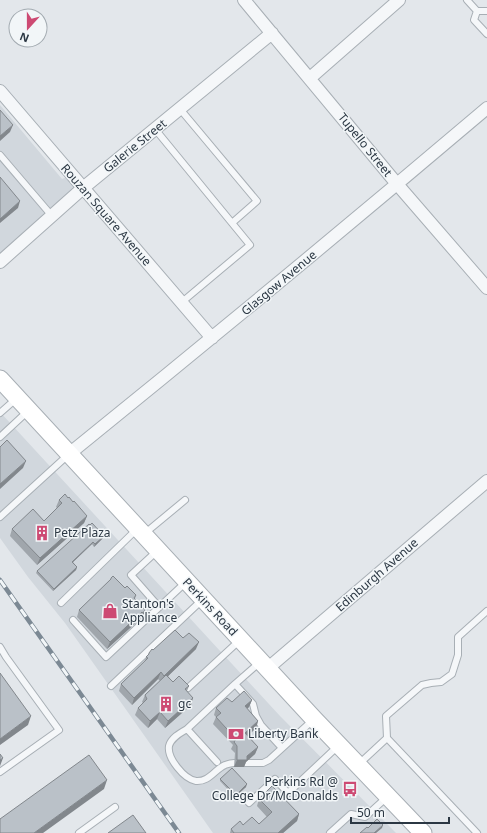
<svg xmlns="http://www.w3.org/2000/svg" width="487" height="833" font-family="'Noto Sans',sans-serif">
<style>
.built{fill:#d1d7dd}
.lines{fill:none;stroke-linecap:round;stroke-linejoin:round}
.lane-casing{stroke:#a8afb5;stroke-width:8}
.street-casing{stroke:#a8afb5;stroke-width:14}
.secondary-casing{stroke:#a8afb5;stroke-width:19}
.lane{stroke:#f5f7f9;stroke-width:6}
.street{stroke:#f5f7f9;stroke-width:12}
.secondary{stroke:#fff;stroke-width:17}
.rail-casing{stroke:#7c8994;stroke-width:4.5}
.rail{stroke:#f2f6f8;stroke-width:3;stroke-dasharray:9;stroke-linecap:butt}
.wall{fill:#a0a6ac}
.shaded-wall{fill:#82878c}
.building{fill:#bac1c8;stroke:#82878c}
.labels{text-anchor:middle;stroke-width:3;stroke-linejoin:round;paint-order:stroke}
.street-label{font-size:12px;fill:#2b3743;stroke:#f2f6f8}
.poi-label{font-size:12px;fill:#2b3743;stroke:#f2f6f8;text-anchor:start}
</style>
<rect width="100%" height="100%" fill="#e3e7eb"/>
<path class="built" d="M 0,105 L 62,179 L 67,177 L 74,185 L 75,189 L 0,255 Z
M 0,412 L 280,716 L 396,833 L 213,833 L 65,623 L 28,577 L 0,538 Z"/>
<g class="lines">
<defs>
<path id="lane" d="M 467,0 L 477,11 L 487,11
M 477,11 L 474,20 L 487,34
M 180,109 L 257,201 L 232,223
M 155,129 L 250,245 L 182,302
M 0,155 L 52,216
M 0,413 L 17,398
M 0,437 L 28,411
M 0,517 L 68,455
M 144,534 L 185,500
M 157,551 L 131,575 L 159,607
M 61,603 L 137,529
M 73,620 L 106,657 L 186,582
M 0,647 L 6,657 L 59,730 L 0,772
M 259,663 L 235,684 L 253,704 L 256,716 L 261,725 L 282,748
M 111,686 L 202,600
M 188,688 L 240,640
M 187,729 C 180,733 171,738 169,746 C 167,758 184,779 196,781 C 209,782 214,770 225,765 C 228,764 231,763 234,763
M 387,738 L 477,833
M 217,762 L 187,729 L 235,684
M 245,763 L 263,763 L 269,760 L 313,720
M 359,764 L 387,738 L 386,716 L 422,685 L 431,683 L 441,682 L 452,674 L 458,655 L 458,637 L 487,611
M 249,803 L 275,779 L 288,793 L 338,746
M 79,833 L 115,807
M 330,833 L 351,814 L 365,817 L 387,797"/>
<path id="street" d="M 244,0 L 397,184 L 487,288
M 310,78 L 399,0
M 0,91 L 212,338
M 0,262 L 83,188 L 272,33
M 69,454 C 210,340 349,225 487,108
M 267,669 L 487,481"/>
<path id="secondary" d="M 0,379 L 314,719 L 423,833"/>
</defs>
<use href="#lane" class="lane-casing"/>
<use href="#street" class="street-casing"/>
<use href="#secondary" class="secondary-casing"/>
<use href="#lane" class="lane"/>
<use href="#street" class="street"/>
<use href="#secondary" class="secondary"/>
<defs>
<path id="rail" d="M 0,580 L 179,833"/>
</defs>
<use href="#rail" class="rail-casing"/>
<use href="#rail" class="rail"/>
</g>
<path class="wall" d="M 59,500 L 87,516 L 84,523 L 37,565 L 10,536 L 12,529 L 44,521 L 57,508 L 56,507 Z
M 104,536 L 103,538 L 94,547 L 92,544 L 73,562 L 77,567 L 76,570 L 53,591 L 36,573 L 37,571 Z
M 111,578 L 136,595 L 135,599 L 145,610 L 143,617 L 140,620 L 140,619 L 107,649 L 77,617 L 79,610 L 110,581 Z
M 183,638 L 196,649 L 168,676 L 173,682 L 189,686 L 187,691 L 191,705 L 165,728 L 157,719 L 148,728 L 135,715 L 138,708 L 143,703 L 142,702 L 145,695 L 160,681 L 158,679 L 132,705 L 119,691 L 121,684 L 144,662 L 149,653 L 153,650 Z
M 252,700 L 249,707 L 247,709 L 258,721 L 256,728 L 248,736 L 258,747 L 255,754 L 246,762 L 244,767 L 234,767 L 235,753 L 231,749 L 233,745 L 213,724 L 216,717 L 214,715 L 216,708 L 232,702 Z
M 220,779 L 246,787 L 235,797 L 220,781 Z
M 259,799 L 299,814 L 297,821 L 283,833 L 230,833 L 231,829 L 243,825 L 259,824 L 267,817 L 257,806 Z"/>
<path class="shaded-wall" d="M 13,125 L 10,132 L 0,141 L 0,136 Z
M 20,201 L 18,208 L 0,223 L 0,219 Z
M 26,461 L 23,468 L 0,489 L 0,484 Z
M 87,516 L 84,523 L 37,565 L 40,558 Z
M 104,536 L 103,538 L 94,547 L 95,544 Z
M 93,542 L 92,544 L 71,564 L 72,562 Z
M 77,567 L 76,570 L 53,591 L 54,589 Z
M 145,610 L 143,617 L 140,620 L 143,613 Z
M 142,612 L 140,619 L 107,649 L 110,642 Z
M 199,642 L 196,649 L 161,683 L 164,676 Z
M 161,672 L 158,679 L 132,705 L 134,698 Z
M 193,698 L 191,705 L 165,728 L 168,721 Z
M 252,700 L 249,707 L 242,713 L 245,706 Z
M 160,712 L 157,719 L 148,728 L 150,721 Z
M 31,716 L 28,725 L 0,745 L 0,739 Z
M 258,721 L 256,728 L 243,740 L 245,733 Z
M 258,747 L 255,754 L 246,762 L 244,767 L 234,767 L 237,760 L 247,756 Z
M 3,758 L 0,766 L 0,760 Z
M 107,780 L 104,789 L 43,833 L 34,833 Z
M 247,784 L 246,787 L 235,797 L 236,795 Z
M 299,814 L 297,821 L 283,833 L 278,833 Z
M 383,825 L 382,828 L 376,833 L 374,833 Z"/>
<path class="building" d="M 0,110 L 13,125 L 0,136 Z
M 0,177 L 20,201 L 0,219 Z
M 7,440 L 26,461 L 0,484 L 0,447 Z
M 65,494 L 68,498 L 69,497 L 73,502 L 74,501 L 87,516 L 40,558 L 12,529 L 33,509 L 44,521 L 62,503 L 59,500 Z
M 92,523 L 104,536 L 95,544 L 93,542 L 72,562 L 77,567 L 54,589 L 37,571 L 89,524 L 90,525 Z
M 113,576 L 125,588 L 127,586 L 136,595 L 134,598 L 145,610 L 143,613 L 142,612 L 110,642 L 79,610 L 111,579 L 111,578 Z
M 175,630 L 183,638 L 189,633 L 199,642 L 164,676 L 161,672 L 134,698 L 121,684 L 148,658 L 146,657 L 149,654 L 149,653 L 152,649 L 153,650 Z
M 0,673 L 31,716 L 0,739 Z
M 166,675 L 173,682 L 179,676 L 189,686 L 185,689 L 193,698 L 168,721 L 160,712 L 150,721 L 138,708 L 147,699 L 145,695 Z
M 244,691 L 252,700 L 245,706 L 258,721 L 245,733 L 258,747 L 247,756 L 247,760 L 237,760 L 237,746 L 234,742 L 236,739 L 216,717 L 221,713 L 216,708 L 227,698 L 232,702 Z
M 0,754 L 3,758 L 0,760 Z
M 89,755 L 107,780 L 34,833 L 0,833 L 0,819 Z
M 232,768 L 247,784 L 236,795 L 220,779 Z
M 272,786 L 299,814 L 278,833 L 234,833 L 231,829 L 240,821 L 243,825 L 252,817 L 259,824 L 272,812 L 259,799 Z
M 133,815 L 146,833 L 108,833 Z
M 377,819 L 383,825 L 374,833 L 360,833 L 367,827 L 368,828 Z"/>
<defs>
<symbol id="building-bare" viewBox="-9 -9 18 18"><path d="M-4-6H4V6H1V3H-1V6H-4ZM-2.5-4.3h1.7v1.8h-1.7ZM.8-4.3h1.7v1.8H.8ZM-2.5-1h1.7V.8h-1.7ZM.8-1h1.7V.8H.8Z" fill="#cd4a73" stroke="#f2f6f8" stroke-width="2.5" paint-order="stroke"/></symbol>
<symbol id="shop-bare" viewBox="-9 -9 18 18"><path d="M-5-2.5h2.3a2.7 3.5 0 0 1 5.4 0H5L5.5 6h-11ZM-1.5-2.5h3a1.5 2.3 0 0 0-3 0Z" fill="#cd4a73" stroke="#f2f6f8" stroke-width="2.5" paint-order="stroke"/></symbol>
<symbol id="bank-bare" viewBox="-9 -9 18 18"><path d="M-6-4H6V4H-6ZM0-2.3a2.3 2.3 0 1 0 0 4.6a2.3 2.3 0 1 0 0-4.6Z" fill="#cd4a73" stroke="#f2f6f8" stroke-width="2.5" paint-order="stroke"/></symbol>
<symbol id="bus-bare" viewBox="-9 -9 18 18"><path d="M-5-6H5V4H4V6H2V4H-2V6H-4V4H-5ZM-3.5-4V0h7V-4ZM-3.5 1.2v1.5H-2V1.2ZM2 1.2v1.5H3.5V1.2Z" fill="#cd4a73" stroke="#f2f6f8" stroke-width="2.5" paint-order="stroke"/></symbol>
</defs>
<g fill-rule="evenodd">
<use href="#building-bare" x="31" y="522" width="22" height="22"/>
<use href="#shop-bare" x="99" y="600" width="22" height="22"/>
<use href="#building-bare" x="155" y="693" width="22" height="22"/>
<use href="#bank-bare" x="225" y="723" width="22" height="22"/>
<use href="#bus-bare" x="339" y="778" width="22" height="22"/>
</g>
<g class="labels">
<g class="street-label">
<text transform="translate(365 145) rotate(51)" y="4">Tupello Street</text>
<text transform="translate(135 146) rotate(-39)" y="4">Galerie Street</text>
<text transform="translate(106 215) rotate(49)" y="4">Rouzan Square Avenue</text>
<text transform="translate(279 283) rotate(-40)" y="4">Glasgow Avenue</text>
<text transform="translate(377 575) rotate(-41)" y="4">Edinburgh Avenue</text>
<text transform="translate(210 607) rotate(47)" y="4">Perkins Road</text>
</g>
<g class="poi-label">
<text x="54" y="537">Petz Plaza</text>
<text x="122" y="608">Stanton's<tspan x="122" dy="14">Appliance</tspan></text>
<text x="178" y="708">gc</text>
<text x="248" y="738">Liberty Bank</text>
<text x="338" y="786" text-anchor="end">Perkins Rd @<tspan x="338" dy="14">College Dr/McDonalds</tspan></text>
</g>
</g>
<g transform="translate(28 28) rotate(201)"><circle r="19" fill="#f2f6f8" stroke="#a2aab0"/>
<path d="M0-3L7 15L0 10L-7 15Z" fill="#cd4a73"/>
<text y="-6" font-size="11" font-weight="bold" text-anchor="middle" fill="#2b3743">N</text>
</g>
<path d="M351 817v6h98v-6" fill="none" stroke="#2b3743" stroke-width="2"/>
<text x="357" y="817" font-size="12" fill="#2b3743" stroke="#f2f6f8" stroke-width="3" paint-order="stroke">50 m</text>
</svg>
